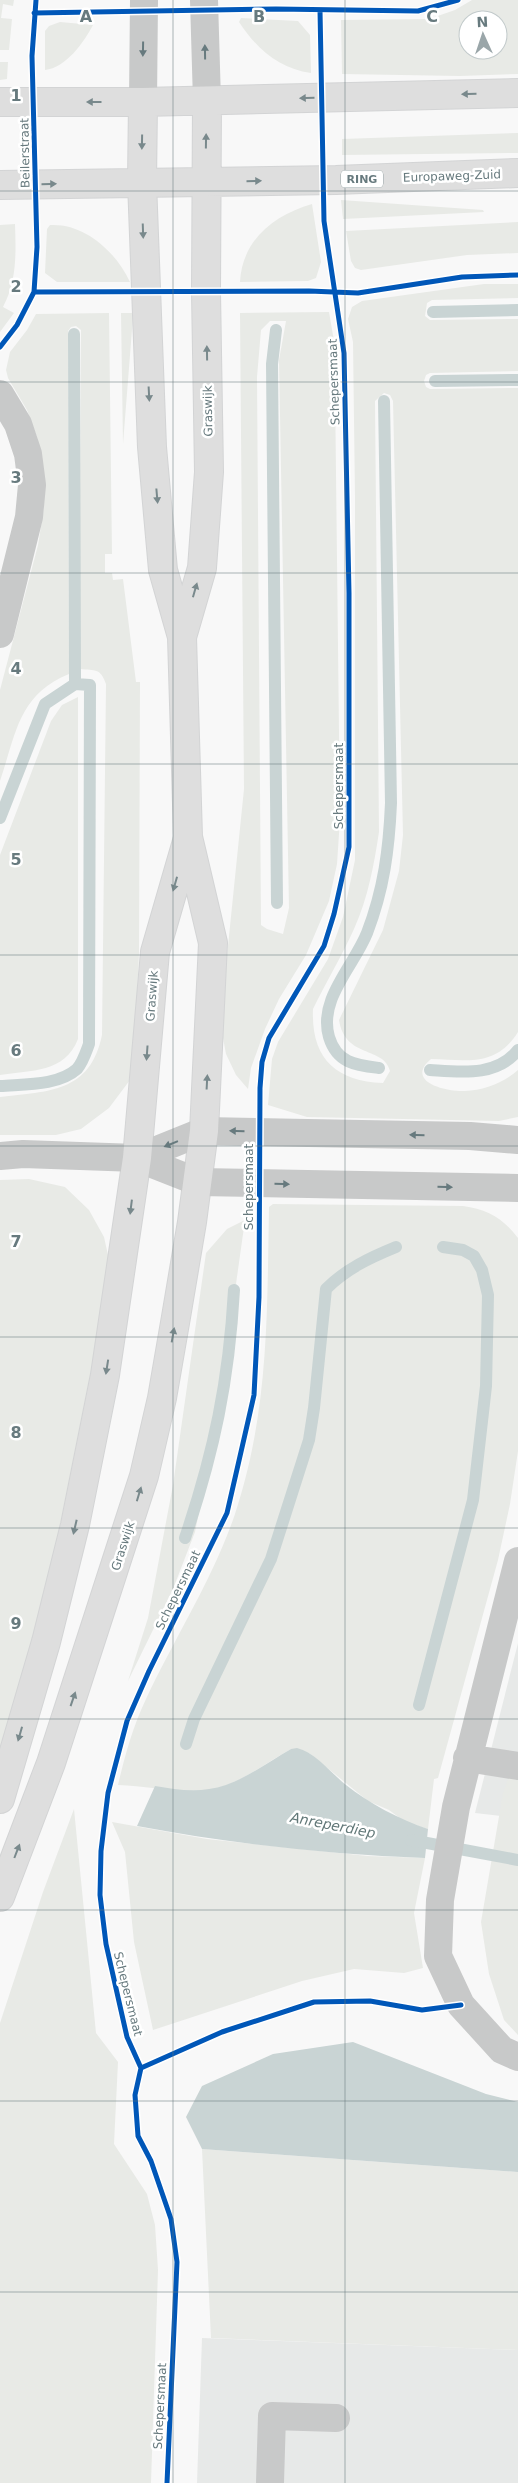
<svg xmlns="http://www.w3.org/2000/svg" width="518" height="2483" font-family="'DejaVu Sans',sans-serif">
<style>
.built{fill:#e7e9e8}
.green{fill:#e8eae6;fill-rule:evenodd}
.water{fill:#c9d4d4}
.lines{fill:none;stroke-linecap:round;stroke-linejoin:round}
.stream{stroke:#c9d4d4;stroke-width:12}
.major-casing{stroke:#d3d4d5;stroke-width:30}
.minor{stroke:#c8c9c9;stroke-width:28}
.major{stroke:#dedede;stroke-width:28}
.cycleway-casing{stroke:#fff;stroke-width:8}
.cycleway{stroke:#0057b8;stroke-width:5}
.oneway{fill:#677a7e}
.oneway2{fill:#79898c}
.grid{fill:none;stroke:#677a7e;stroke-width:1;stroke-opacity:0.55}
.labels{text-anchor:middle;stroke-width:5;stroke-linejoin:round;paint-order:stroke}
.shield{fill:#fff;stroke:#95a2a5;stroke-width:1}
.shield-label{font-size:11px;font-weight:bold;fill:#677a7e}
.street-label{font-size:12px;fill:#677a7e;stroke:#fff}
.water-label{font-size:14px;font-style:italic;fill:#627878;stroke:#fff}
.grid-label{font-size:16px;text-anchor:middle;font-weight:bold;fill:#677a7e;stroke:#fff;stroke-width:5;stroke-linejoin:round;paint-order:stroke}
</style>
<rect width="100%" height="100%" fill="#f8f8f8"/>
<path class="built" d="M 518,1643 L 518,1818 L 475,1813 Z
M 202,2338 L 518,2350 L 518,2483 L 197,2483 Z"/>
<path class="green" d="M 0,0 L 14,0 L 13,6 L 3,4 L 1,18 L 12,19 L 9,50 L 0,50 Z
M 472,0 L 518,0 L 518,74 L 460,76 L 342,74 L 341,20 L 429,19 L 455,10 ZM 468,20 L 498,20 L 498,50 L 468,50 Z
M 241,18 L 298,21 L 310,35 L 311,73 C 279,69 256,48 239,22 Z
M 60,22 L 93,25 C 84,42 66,68 45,70 L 45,31 L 49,26 Z
M 0,62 L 8,62 L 7,79 L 0,80 Z
M 518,133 L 518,153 L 342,155 L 342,139 Z
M 341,200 L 483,210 L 484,212 L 343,219 Z
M 312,204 L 321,262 L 316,278 L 308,281 L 240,282 C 242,240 274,215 312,204 Z
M 518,222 L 518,253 L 467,255 L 361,270 L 355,268 L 351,261 L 346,231 Z
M 15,224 C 16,253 17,281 3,307 L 14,313 L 0,332 L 0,225 Z
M 50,225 C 85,223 116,252 130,282 L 57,282 L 45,273 L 47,229 Z
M 484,284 L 518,284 L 518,298 L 432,300 L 427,303 L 425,316 L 430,320 L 518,319 L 518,371 L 430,373 L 426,375 L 424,381 L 426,387 L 430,389 L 518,388 L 518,1032 C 496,1067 467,1060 431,1059 C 404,1082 447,1092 465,1091 C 484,1090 503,1083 518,1070 L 518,1117 L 499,1121 L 307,1117 L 268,1105 L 272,1059 L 278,1042 L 328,959 L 343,917 L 355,860 L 355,498 L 353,342 L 348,319 L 352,307 L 362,301 ZM 384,393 L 390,395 L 393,401 L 403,835 L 399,871 L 383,930 L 339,1020 C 345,1059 384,1046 390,1071 L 383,1083 C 335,1081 311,1058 313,1009 C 326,982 342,956 354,929 C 368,898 374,865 379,832 L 375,401 Z
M 329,312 L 334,341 L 335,386 L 340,819 L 337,864 L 329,901 L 306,955 L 279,999 L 265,1029 L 251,1068 L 248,1089 L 236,1075 L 226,1054 L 223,1038 L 224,985 L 244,789 L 240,313 ZM 270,321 L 286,321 L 279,360 L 289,908 L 283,934 L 267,929 L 261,925 L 257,377 L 261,330 Z
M 109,313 L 112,554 L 105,554 L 105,573 L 112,573 L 113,580 L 123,579 L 136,682 L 140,682 L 139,954 L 133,1076 L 109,1108 L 81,1129 L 56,1135 L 0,1135 L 0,1097 C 49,1091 90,1093 102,1035 L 106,684 C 100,667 95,671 80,669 L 79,664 L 81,330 L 76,326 L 71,327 L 68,331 L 69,674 C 18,695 16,734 0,781 L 0,690 L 38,545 L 44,508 L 43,468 L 37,437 L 27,410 L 8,378 L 6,370 L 10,352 L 27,330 L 36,314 Z
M 121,313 L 132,313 L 133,317 L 123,444 Z
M 78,697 L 78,1039 C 65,1073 31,1070 0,1075 L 0,855 L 51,721 L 62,705 Z
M 29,1179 L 65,1187 L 89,1210 L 104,1237 L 112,1273 L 51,1584 L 0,1748 L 0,1180 Z
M 273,1204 L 463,1206 C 487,1209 504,1219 518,1238 L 518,1451 L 510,1504 L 498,1560 L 438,1778 L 434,1779 L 428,1829 L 405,1822 L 389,1810 L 368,1801 L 309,1753 L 291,1749 C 265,1763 238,1786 208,1790 C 179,1793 147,1786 118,1785 C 125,1755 133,1726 146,1699 C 175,1637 213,1579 235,1514 C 269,1411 267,1314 269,1207 Z
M 245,1220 L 215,1433 L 195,1532 L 173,1589 L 128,1681 L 148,1618 L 173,1485 L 206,1253 L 227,1229 Z
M 518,1754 L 518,2035 L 504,2020 L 489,1974 L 481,1922 L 503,1793 Z
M 74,1809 L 96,2033 L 118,2062 L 114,2144 L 147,2194 L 155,2225 L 158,2270 L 151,2483 L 0,2483 L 0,2023 L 43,1892 Z
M 112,1822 L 207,1839 L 368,1856 L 425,1858 L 414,1913 L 423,1968 L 404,1973 L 354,1969 L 302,1981 L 153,2030 L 134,1942 L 125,1852 Z
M 202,2149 L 518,2172 L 518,2350 L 211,2338 Z"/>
<path class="water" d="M 297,1748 C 315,1752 331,1773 346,1785 C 369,1803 400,1820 428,1829 L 425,1858 C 328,1854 232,1844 137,1826 L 155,1786 C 173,1789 191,1792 209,1789 C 239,1785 266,1763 291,1749 Z
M 353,2042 L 486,2094 L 518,2102 L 518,2172 L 202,2149 L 186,2117 L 202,2086 L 273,2054 Z"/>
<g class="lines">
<path class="stream" d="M 433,312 L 518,310
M 276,330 L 272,364 L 277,903
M 74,334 L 75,684
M 435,381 L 518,380
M 0,818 L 45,704 L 75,684 L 90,685 L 89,1044 C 86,1052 83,1062 77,1069 C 58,1086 24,1084 0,1086
M 379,1068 C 355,1065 337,1063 329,1037 C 318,999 354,966 367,933 C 384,889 389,849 391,803 L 384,401
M 430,1070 C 461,1072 497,1077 518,1050
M 185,1538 C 214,1452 229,1381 234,1290
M 419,1705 L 473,1500 L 486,1386 L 488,1295 L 482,1270 L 474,1256 L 463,1250 L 443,1247
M 186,1744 L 194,1719 L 271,1559 L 309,1440 L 314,1408 L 326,1289 C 346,1269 369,1258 396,1247
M 411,1840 L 518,1860"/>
<defs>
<path id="major" d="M 0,102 L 143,102 L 518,93
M 0,185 L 336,180 L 518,173
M 182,637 L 202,568 L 209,472 L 206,292 L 207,101
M 0,1799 L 46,1642 L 75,1525 L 105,1375 L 137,1158 L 155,952 L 188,838
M 0,1897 L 51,1763 L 144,1476 L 162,1398 L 176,1317 L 192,1222 L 204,1131 L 213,943 L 188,837 L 182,637 L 163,570 L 152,447 L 142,182 L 143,102"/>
</defs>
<use href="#major" class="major-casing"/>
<path class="minor" d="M 204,0 L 207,101
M 143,102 L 144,0
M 0,394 L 18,424 L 28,454 L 32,485 L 29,517 L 0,634
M 0,1156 L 23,1154 L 137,1158 L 198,1182 L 518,1188
M 137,1158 L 204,1131 L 470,1136 L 518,1140
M 518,1561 L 456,1807 L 440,1900 L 438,1956 L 461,2005 L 502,2050 L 518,2057
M 467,1758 L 518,1766
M 270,2483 L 272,2416 L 336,2418"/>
<use href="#major" class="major"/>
<defs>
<path id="cycleway" d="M 34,13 L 276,9 L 418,11 L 458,0
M 34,292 L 309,291 L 358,293 L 462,277 L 518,275
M 0,347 L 17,325 L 34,292 L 37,247 L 32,56 L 36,0
M 141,2068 L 222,2032 L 314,2002 L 370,2001 L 422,2010 L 461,2005
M 167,2483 L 177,2262 L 171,2219 L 151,2161 L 138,2136 L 135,2095 L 141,2068 L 127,2037 L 106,1944 L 100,1895 L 101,1851 L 108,1793 L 127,1721 L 149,1671 L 227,1513 L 254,1395 L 259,1297 L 260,1088 L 262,1062 L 269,1038 L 324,946 L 334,914 L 349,847 L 349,593 L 344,353 L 324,221 L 320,10"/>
</defs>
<use href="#cycleway" class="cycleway-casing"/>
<use href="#cycleway" class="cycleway"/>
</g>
<defs><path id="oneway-solid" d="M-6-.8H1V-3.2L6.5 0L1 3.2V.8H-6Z" transform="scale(1.25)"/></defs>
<g class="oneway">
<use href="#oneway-solid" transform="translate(143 49) rotate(91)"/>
<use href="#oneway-solid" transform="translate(205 52) rotate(-91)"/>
<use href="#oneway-solid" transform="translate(237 1131) rotate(-179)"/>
<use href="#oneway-solid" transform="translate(417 1135) rotate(-179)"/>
<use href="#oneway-solid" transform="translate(171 1144) rotate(158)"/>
<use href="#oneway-solid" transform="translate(282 1184) rotate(1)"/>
<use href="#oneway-solid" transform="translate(445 1187) rotate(1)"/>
</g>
<g class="oneway2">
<use href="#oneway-solid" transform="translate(469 94) rotate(178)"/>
<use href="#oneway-solid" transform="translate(307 98) rotate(178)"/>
<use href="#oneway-solid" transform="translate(94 102) rotate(-180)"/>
<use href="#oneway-solid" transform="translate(206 141) rotate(-89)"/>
<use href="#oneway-solid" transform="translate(142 142) rotate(91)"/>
<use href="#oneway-solid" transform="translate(254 181) rotate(-1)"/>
<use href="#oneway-solid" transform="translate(49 184) rotate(-1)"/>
<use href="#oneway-solid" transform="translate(143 231) rotate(88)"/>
<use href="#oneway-solid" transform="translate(207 353) rotate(-91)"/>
<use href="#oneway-solid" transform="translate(149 394) rotate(87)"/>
<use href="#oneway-solid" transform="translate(157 496) rotate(85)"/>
<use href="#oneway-solid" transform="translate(195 590) rotate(-74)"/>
<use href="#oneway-solid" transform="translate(175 884) rotate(106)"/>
<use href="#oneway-solid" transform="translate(147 1053) rotate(94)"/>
<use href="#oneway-solid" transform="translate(207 1082) rotate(-87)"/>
<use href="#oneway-solid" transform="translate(131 1207) rotate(97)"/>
<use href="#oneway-solid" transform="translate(173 1335) rotate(-80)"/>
<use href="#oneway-solid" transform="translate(107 1367) rotate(99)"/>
<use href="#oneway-solid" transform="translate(139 1494) rotate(-73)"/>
<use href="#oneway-solid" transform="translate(75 1527) rotate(103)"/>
<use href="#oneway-solid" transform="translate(73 1699) rotate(-71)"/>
<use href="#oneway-solid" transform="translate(20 1734) rotate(106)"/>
<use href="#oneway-solid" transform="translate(17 1851) rotate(-69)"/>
</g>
<path class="grid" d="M 173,0 L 173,2483M 345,0 L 345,2483M 0,191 L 518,191M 0,382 L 518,382M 0,573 L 518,573M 0,764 L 518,764M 0,955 L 518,955M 0,1146 L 518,1146M 0,1337 L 518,1337M 0,1528 L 518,1528M 0,1719 L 518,1719M 0,1910 L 518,1910M 0,2101 L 518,2101M 0,2292 L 518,2292"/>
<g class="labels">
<rect class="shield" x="341" y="170.5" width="42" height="17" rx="4"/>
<g class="shield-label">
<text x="362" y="183">RING</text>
</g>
<g class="street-label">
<text transform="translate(25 153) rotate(-91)" y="4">Beilerstraat</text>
<text transform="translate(452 176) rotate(-2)" y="4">Europaweg-Zuid</text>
<text transform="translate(334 382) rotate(-92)" y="4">Schepersmaat</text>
<text transform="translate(208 411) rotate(-91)" y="4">Graswijk</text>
<text transform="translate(339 786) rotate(-90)" y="4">Schepersmaat</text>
<text transform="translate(152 996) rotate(-86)" y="4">Graswijk</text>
<text transform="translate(249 1187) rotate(-90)" y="4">Schepersmaat</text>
<text transform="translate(123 1546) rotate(-72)" y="4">Graswijk</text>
<text transform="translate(178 1590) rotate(-64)" y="4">Schepersmaat</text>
<text transform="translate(128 1994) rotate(76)" y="4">Schepersmaat</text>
<text transform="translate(160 2406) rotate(-87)" y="4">Schepersmaat</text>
</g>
<g class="water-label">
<text transform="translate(333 1825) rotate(11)" y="5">Anreperdiep</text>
</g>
</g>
<g class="grid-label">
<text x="86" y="22">A</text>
<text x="259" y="22">B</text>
<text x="432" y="22">C</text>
<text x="16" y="101">1</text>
<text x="16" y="292">2</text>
<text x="16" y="483">3</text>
<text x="16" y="674">4</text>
<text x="16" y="865">5</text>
<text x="16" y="1056">6</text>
<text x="16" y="1247">7</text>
<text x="16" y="1438">8</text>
<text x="16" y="1629">9</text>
</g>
<g transform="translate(483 35) rotate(357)"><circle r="24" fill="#ffffff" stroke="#c2cacb"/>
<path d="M0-4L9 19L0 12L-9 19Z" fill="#9aa6a9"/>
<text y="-8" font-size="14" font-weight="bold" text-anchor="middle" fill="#677a7e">N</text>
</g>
</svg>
